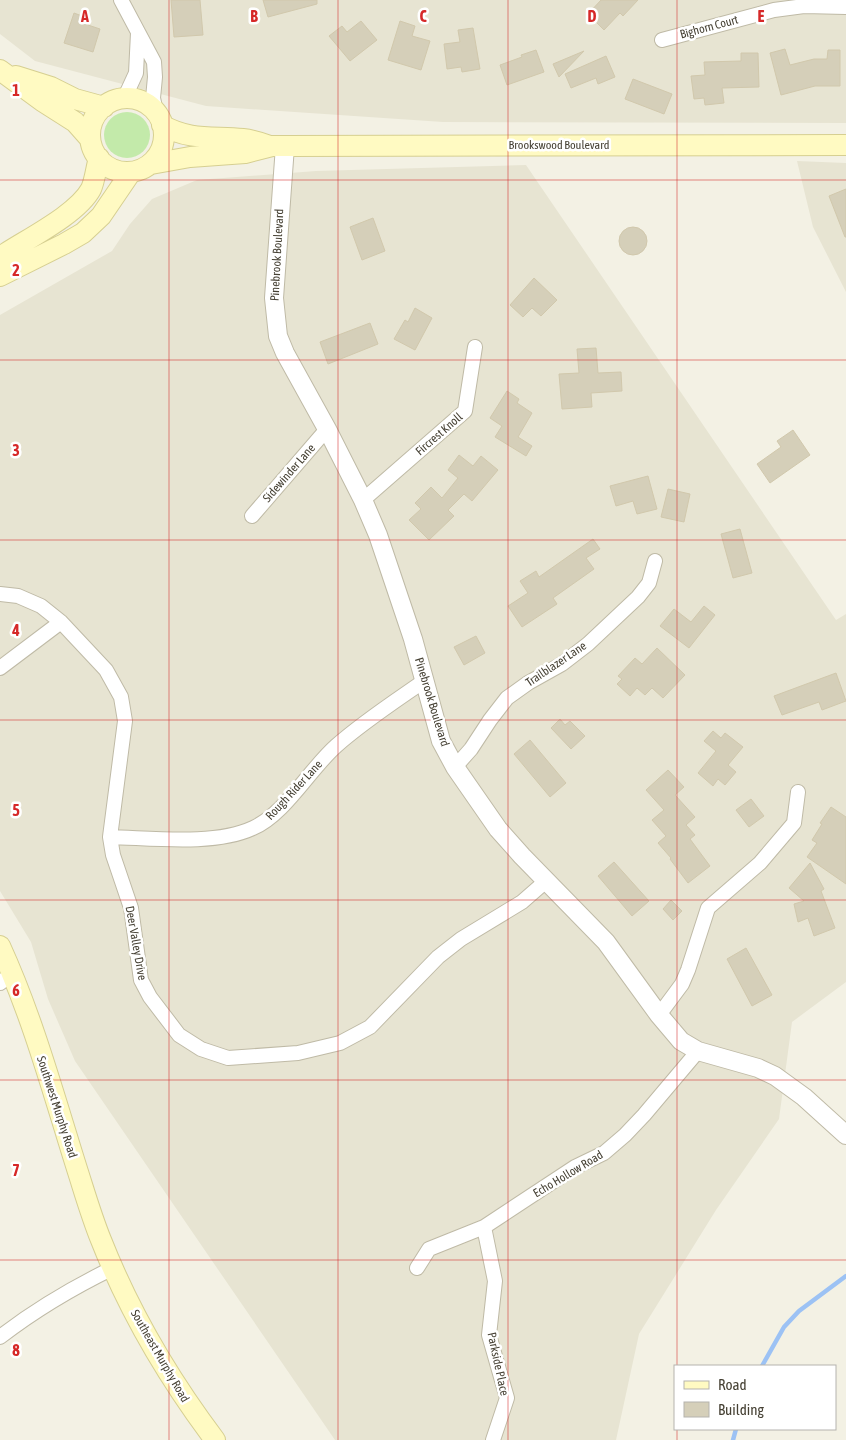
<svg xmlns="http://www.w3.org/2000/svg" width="846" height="1440" font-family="'Asap Condensed',sans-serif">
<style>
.residential{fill:#e7e4d2}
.grass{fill:#c3eaaa}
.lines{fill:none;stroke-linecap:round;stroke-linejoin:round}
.stream{stroke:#9cc2f4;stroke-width:4.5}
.building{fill:#d5cfb9;stroke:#d1c8ac}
.minor-casing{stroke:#bfbaa6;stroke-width:16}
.tertiary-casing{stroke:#bfbaa6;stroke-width:20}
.secondary-casing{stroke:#d6cf91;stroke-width:22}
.minor{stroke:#fff;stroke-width:14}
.tertiary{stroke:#fff;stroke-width:18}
.secondary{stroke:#fffac2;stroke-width:20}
.grid{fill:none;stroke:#d62828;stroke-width:1;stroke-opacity:0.55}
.labels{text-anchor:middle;stroke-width:5;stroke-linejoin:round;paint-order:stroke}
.street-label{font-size:12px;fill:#464134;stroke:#fff}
.grid-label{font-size:16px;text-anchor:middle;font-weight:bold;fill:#d62828;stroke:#fff;stroke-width:5;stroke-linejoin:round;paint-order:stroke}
</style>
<rect width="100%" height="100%" fill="#f3f1e4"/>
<path class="residential" d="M 0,0 L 840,0 L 846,9 L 846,123 L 443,122 L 206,106 L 35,61 L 0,34 Z
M 797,161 L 846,163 L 846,292 L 813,227 Z
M 526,165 L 836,620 L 846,614 L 846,982 L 792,1022 L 779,1119 L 716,1210 L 639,1334 L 616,1440 L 335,1440 L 75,1061 L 48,999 L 31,942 L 0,891 L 0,315 L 112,251 L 130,224 L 152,199 L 197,180 L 316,171 Z"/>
<path class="grass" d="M104 135a23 23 0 1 1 46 0a23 23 0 1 1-46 0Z"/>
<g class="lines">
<path class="stream" d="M 762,1366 L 784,1327 L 799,1311 L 846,1276
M 733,1440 L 736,1429"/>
</g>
<path class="building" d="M 171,0 L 200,0 L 203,35 L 174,37 Z
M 263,0 L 317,0 L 317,4 L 268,17 Z
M 601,0 L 638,0 L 623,16 L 620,13 L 604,30 L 588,14 Z
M 74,13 L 90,19 L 88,25 L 100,29 L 93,52 L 64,43 Z
M 361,21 L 377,40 L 350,61 L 329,36 L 342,26 L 347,32 Z
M 400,21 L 415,26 L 412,36 L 430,41 L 421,70 L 388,60 Z
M 473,28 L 480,69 L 462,72 L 461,67 L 447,69 L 444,44 L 460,42 L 458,30 Z
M 785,49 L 790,65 L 814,59 L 827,59 L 828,50 L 840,50 L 840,86 L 815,86 L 781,95 L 770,53 Z
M 536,50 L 544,72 L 507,85 L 500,65 L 522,57 L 521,55 Z
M 584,51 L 559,77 L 553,64 Z
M 741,53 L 758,53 L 759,87 L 722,88 L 724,103 L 705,105 L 704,98 L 694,99 L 691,76 L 705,75 L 704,62 L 741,61 Z
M 606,56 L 615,77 L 598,84 L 596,78 L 571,88 L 565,74 Z
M 633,79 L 672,94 L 664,114 L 625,99 Z
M 846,189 L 846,237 L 845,237 L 829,196 Z
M 373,218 L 385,251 L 362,260 L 350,227 Z
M619 241a14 14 0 1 1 28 0a14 14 0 1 1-28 0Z
M 534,278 L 557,300 L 541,316 L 532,308 L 523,317 L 510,305 Z
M 415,308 L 432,318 L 415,350 L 394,339 L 405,320 L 408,322 Z
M 370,323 L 378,344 L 328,364 L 320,342 Z
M 596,348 L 598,373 L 621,372 L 622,391 L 591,393 L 592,407 L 562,409 L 559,374 L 579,373 L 577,349 Z
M 507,391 L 519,399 L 517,403 L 532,413 L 518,437 L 532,446 L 526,456 L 495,437 L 502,426 L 490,418 Z
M 793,430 L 810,455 L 770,483 L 757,464 L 781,447 L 777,441 Z
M 459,455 L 473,466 L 481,456 L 498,470 L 472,501 L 464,494 L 448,510 L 454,516 L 429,540 L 409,520 L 421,509 L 415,503 L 431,487 L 442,498 L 458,478 L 448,470 Z
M 648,476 L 657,509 L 637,514 L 633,501 L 616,506 L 610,486 Z
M 668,489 L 690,494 L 684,522 L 661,517 Z
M 740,529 L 752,573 L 733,578 L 721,534 Z
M 593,539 L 600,549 L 586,558 L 594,569 L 553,598 L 557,604 L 522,627 L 508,606 L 528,593 L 520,581 L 536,571 L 539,577 Z
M 704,606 L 715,615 L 689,648 L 660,626 L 674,609 L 691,622 Z
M 476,636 L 485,653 L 464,665 L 454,647 Z
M 657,648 L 685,675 L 663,698 L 652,688 L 645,695 L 637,688 L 630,696 L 617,684 L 622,679 L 618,676 L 635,658 L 642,664 Z
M 836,673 L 846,701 L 822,710 L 819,702 L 782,715 L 774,696 Z
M 560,719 L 565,725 L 570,721 L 585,736 L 571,749 L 551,728 Z
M 713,731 L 721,738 L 725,733 L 743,747 L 728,765 L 736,772 L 725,785 L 718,779 L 713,786 L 698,773 L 716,751 L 704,741 Z
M 530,740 L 566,783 L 550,797 L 514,754 Z
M 668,770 L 684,787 L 675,795 L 695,817 L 686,825 L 695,835 L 690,839 L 710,866 L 688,883 L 670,859 L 671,858 L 658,843 L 666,836 L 652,820 L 664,810 L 646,790 Z
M 751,799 L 764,816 L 749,827 L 736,810 Z
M 831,807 L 846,817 L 846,884 L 807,857 L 817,843 L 812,840 L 822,824 L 820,823 Z
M 614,862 L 649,901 L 632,916 L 598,876 Z
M 810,863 L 824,889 L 821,891 L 835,928 L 814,936 L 808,918 L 798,922 L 794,904 L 804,901 L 789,888 Z
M 671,900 L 682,911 L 673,920 L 663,909 Z
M 746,948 L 772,995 L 752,1006 L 727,959 Z"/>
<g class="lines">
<defs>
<path id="minor" d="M 121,0 L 154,62 L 155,77 L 153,98 L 156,112
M 662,40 L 774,10 L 804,6 L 846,7
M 124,99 L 136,73 L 138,33
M 363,500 L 465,411 L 475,347
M 252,516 L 327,429
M 0,594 L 18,596 L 41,606 L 61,622 L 106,670 L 121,697 L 125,721 L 110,837 L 113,855 L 131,908 L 141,980 L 150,997 L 179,1035 L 201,1049 L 228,1058 L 298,1053 L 340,1043 L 370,1027 L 438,957 L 461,939 L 522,902 L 546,881
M 0,668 L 61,622
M 455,767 L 471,749 L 490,720 L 507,698 L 528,683 L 562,664 L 588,644 L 638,597 L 649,583 L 655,561
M 110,837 C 152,838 214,846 253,828 C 285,814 309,770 336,746 C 363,722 394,702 424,681
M 0,983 L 12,973
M 659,1015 L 682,984 L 688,970 L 708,908 L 760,863 L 794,823 L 798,792
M 484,1227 L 495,1281 L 489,1335 L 507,1398 L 493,1440
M 417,1268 L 429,1249 L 484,1227 L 575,1167 L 604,1153 L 625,1135 L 644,1115 L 698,1051
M 0,1337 C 35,1310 72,1288 113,1268"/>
<path id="tertiary" d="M 285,146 L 274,298 L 278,336 L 285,353 L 327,429 L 363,500 L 378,535 L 413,639 L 441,741 L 455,767 L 498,829 L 522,856 L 606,942 L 659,1015 L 681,1041 L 698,1051 L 758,1068 L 775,1076 L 804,1097 L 846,1135"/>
<path id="secondary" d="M 0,70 L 42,101 L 75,122 L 90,139
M 16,76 L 51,87 L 75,99 L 104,107
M90 135a37 37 0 1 1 74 0a37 37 0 1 1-74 0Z
M 162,125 C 190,141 213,136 243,139 C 252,140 262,143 270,146
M 151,164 L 190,157 L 245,153 L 272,146 L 285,146 L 846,145
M 0,257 C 25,240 77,215 91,189 C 95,180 96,168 99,158
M 0,276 L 64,244 L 83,233 L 101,216 L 131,172
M 0,946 C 33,1018 54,1096 78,1172 C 85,1194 92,1218 101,1240 C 129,1311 169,1379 215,1440"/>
</defs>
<use href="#minor" class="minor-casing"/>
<use href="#tertiary" class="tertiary-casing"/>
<use href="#secondary" class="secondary-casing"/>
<use href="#minor" class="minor"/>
<use href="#tertiary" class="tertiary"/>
<use href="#secondary" class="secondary"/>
</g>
<path class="grid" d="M 169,0 L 169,1440M 338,0 L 338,1440M 508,0 L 508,1440M 677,0 L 677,1366M 0,180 L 846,180M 0,360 L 846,360M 0,540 L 846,540M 0,720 L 846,720M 0,900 L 846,900M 0,1080 L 846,1080M 0,1260 L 846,1260M 677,1429 L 677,1440"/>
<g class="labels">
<g class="street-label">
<text transform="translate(709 27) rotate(-15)" y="4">Bighorn Court</text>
<text x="559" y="149">Brookswood Boulevard</text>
<text transform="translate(277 255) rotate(-87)" y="4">Pinebrook Boulevard</text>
<text transform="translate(439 434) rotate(-41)" y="4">Fircrest Knoll</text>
<text transform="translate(289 473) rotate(-49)" y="4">Sidewinder Lane</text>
<text transform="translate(556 664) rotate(-34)" y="4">Trailblazer Lane</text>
<text transform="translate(432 702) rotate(73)" y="4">Pinebrook Boulevard</text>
<text transform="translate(294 790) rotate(-47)" y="4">Rough Rider Lane</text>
<text transform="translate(136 943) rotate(80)" y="4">Deer Valley Drive</text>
<text transform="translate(57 1107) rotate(72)" y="4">Southwest Murphy Road</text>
<text transform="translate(568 1174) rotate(-31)" y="4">Echo Hollow Road</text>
<text transform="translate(160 1356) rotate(60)" y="4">Southeast Murphy Road</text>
<text transform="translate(498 1364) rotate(78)" y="4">Parkside Place</text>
</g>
</g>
<g class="grid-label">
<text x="85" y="22">A</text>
<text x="254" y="22">B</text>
<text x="423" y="22">C</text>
<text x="592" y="22">D</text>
<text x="761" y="22">E</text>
<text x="16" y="96">1</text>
<text x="16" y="276">2</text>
<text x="16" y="456">3</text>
<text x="16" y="636">4</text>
<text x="16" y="816">5</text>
<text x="16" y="996">6</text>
<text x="16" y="1176">7</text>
<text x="16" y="1356">8</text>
</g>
<rect x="674" y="1365" width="162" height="65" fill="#ffffff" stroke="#b5b3ae"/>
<rect x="684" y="1381" width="25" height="8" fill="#fffac2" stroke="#b5b3ae"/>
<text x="718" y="1390" font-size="15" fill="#464134">Road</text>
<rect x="684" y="1402" width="25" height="15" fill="#d5cfb9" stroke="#b5b3ae"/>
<text x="718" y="1415" font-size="15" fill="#464134">Building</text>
</svg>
